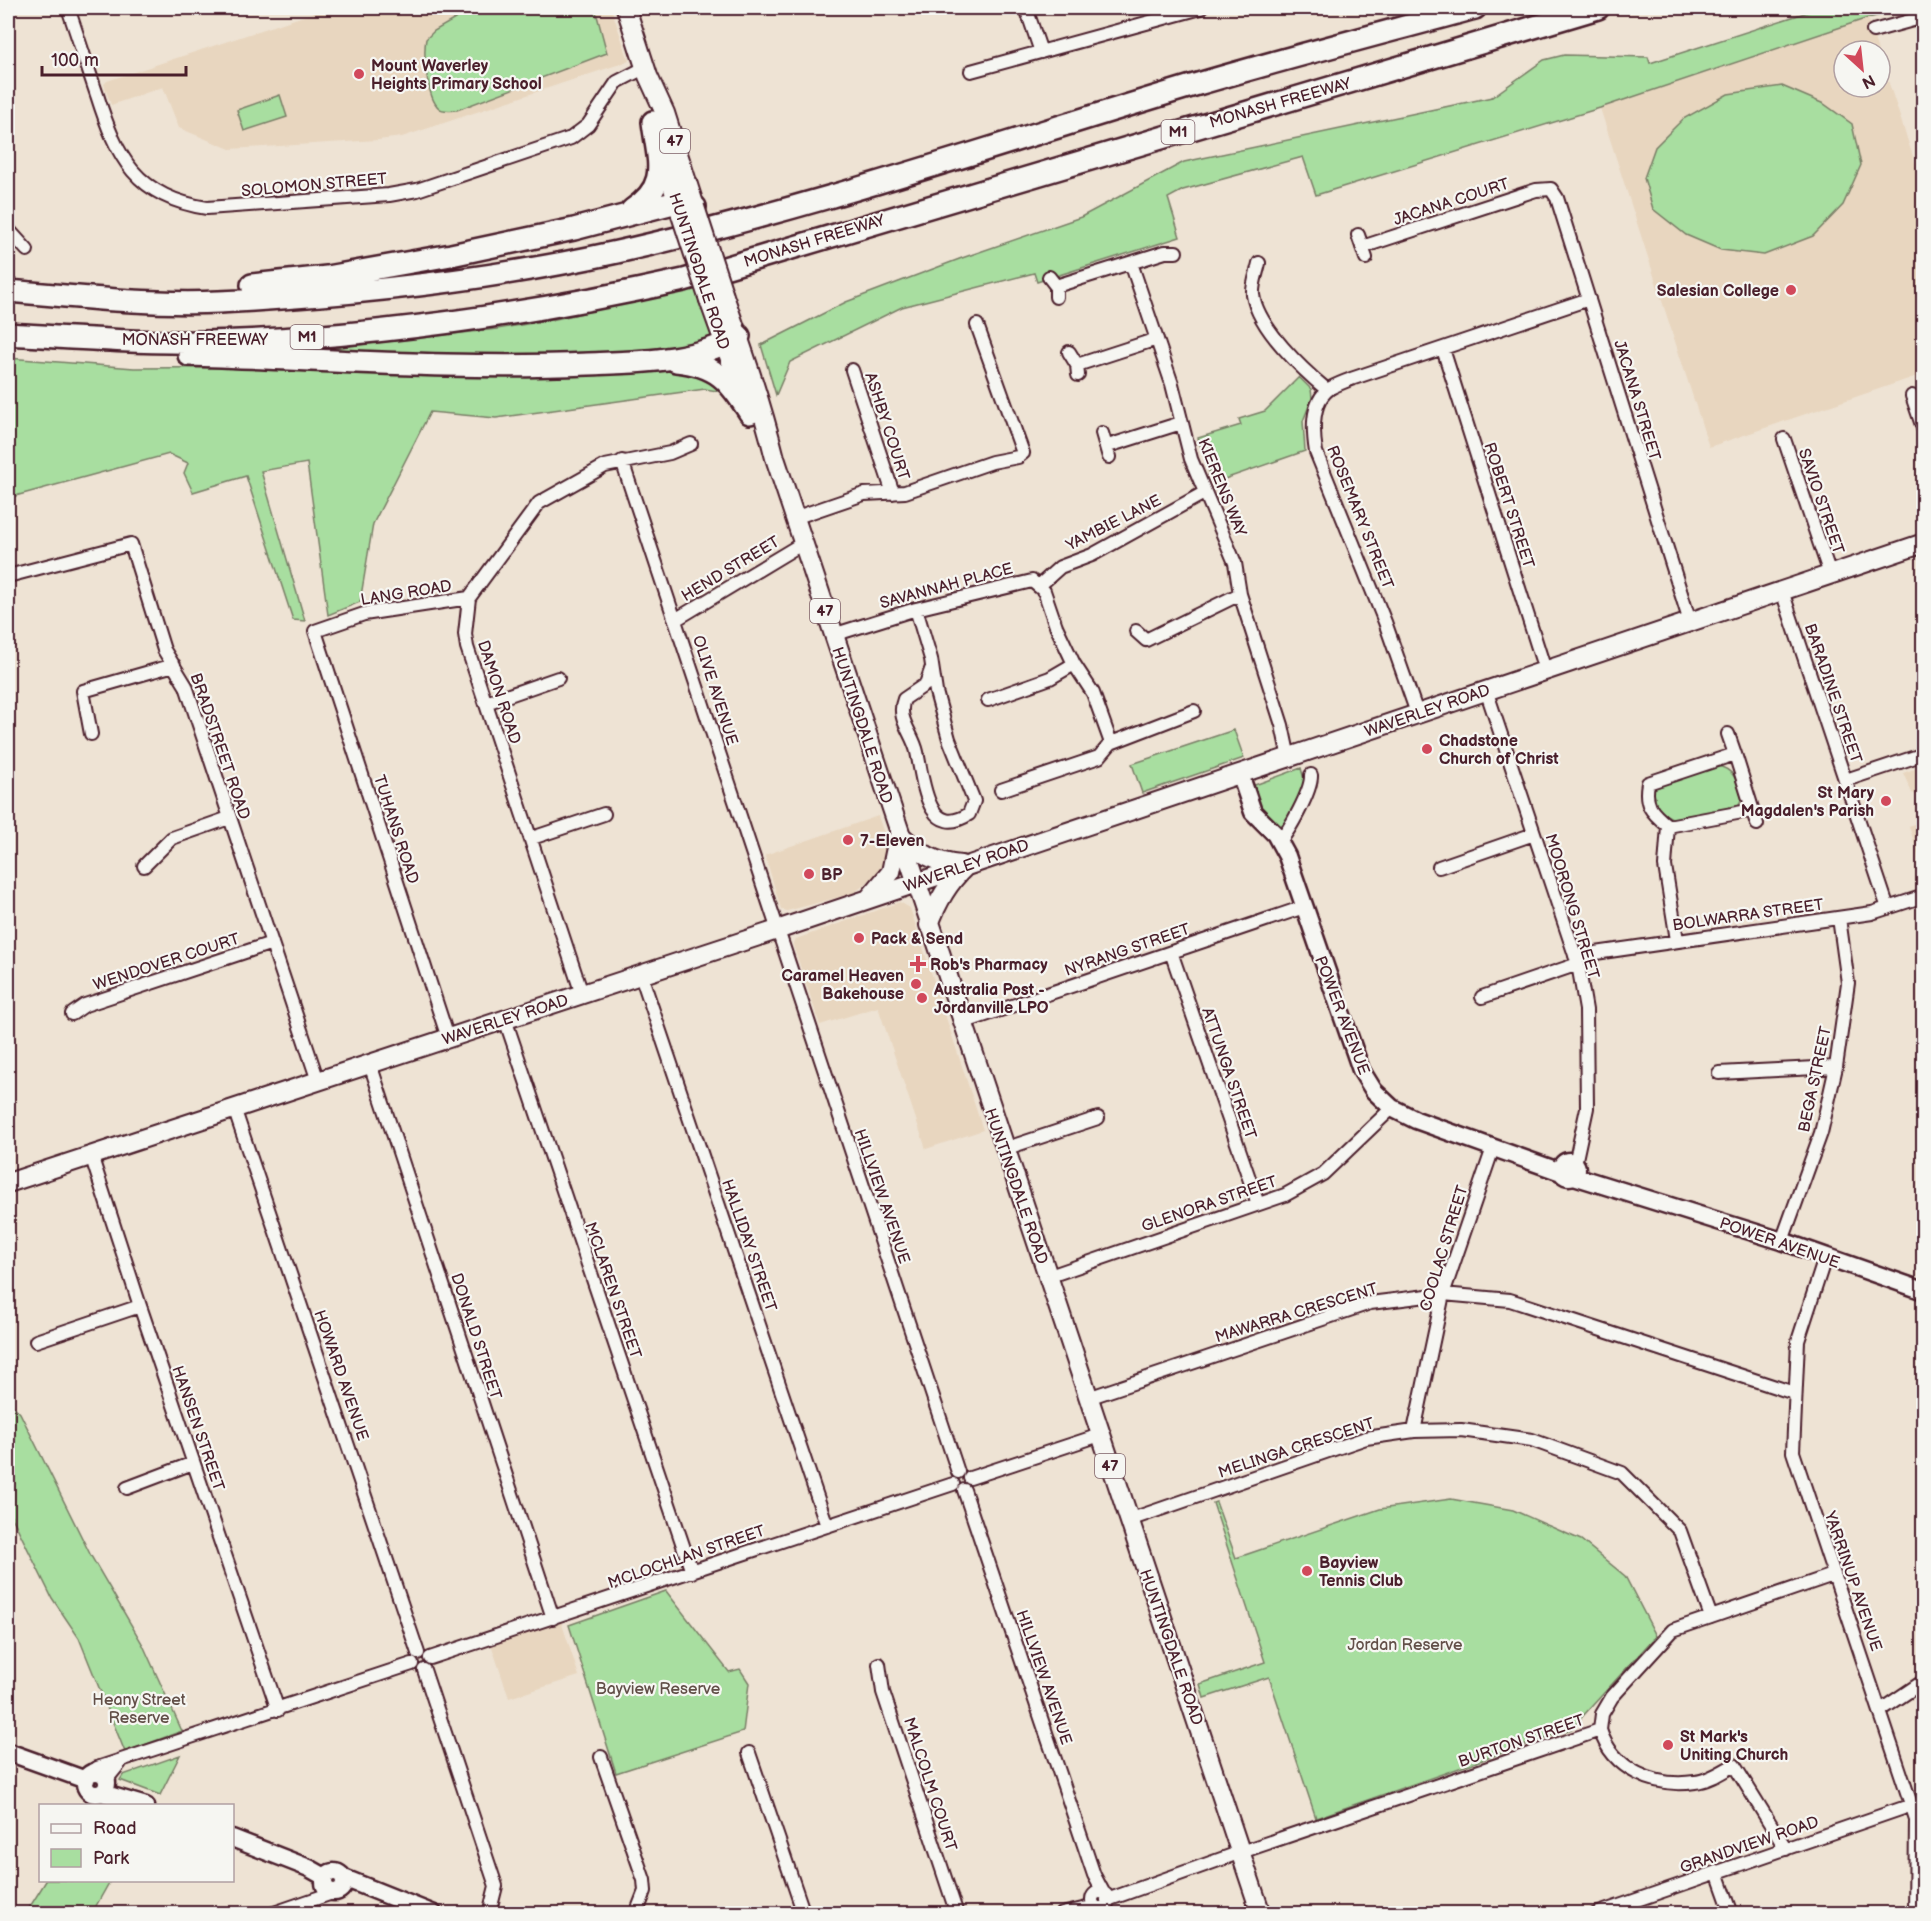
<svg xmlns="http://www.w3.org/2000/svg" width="1931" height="1921" font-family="'Balsamiq Sans',sans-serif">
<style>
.built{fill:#e8d6bf}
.green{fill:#a8dea0;stroke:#797e66;stroke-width:1.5}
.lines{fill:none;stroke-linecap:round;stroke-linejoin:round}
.street-casing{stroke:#4a1f2b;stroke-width:16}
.secondary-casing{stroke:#4a1f2b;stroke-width:21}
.primary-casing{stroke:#4a1f2b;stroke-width:22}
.highway-casing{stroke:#4a1f2b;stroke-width:26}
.street{stroke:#f6f6f2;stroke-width:12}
.secondary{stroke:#f6f6f2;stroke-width:16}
.primary{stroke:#f6f6f2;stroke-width:18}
.highway{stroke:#f6f6f2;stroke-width:21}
.primary-bridge-casing{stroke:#4a1f2b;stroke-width:22;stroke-linecap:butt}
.primary-bridge{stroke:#f6f6f2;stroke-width:18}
.poi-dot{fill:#d1495b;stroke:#f6f6f2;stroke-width:2}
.labels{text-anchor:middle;stroke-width:4.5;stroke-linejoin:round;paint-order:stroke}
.shield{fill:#f6f6f2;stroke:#7e6067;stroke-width:1.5}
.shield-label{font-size:15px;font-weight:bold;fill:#4a1f2b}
.poi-label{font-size:16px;font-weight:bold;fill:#4a1f2b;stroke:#f6f6f2;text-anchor:start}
.street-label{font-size:16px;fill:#4a1f2b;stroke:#f6f6f2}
.park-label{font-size:16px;fill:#624f48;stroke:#f6f6f2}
</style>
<rect width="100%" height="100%" fill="#eee3d4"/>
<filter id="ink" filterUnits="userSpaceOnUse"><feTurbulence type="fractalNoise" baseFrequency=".0167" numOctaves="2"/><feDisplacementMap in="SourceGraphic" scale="12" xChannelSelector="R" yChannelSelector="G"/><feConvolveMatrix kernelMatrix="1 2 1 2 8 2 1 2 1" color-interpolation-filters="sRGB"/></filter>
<g filter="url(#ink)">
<path class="built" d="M 328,8 L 611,8 L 629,61 L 402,137 L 378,140 L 230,149 L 179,128 L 163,87 L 111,105 L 104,84 L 107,81 Z
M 1868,18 L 1878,51 L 1844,51 L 1844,87 L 1880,87 L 1880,56 L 1923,187 L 1923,374 L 1709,447 L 1600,108 Z
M 1923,766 L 1924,766 L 1923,871 L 1909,826 L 1921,821 L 1917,808 L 1922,797 L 1912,793 L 1903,773 Z
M 878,816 L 889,848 L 883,870 L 854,893 L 787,911 L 781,909 L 765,855 Z
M 900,902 L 910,908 L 983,1130 L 926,1149 L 878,1007 L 820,1025 L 793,945 L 796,939 Z
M 560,1618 L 579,1676 L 509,1698 L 490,1641 Z"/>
<path class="green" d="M 474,8 L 595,8 L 607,53 L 457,110 C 452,110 443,112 439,108 C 427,98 423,54 426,39 L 434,31 Z
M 1820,8 L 1911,8 L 1868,18 L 1600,108 L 1316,195 L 1303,157 L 1183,190 L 1168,198 L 1180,237 L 1037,282 L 1034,273 L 902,307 L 790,362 L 776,395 L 761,345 L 846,302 L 962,258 L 1081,217 L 1184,162 L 1492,97 L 1544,60 L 1564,55 L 1648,57 L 1650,63 Z
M 1782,86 L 1824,104 L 1852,124 L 1861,165 L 1843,205 L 1813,236 L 1764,255 L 1721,250 L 1686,235 L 1653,209 L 1644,178 L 1655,147 L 1683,119 L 1728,94 Z
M 280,95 L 287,117 L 244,131 L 237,110 Z
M 696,288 L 714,342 L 693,349 L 510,360 L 314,350 L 497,329 L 551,320 Z
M 8,358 L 134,368 L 689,365 L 724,392 L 705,389 L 496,418 L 430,412 L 373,524 L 360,602 L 328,615 L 307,463 L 261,471 L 305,621 L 293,620 L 246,476 L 193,492 L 184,473 L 188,463 L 169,454 L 8,498 Z
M 1299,377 L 1311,389 L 1312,398 L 1303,421 L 1305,451 L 1213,483 L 1198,438 L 1241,425 L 1239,419 L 1265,411 Z
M 1234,730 L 1244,758 L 1142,793 L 1132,764 Z
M 1718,766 C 1736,770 1737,783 1742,799 L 1738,807 L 1675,820 L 1658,810 L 1653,790 L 1662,783 Z
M 1301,768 L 1305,783 L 1288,820 L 1277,828 L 1265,822 L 1252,786 Z
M 8,1401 L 20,1413 L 91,1556 L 143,1645 L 182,1731 L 125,1752 L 79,1638 L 52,1598 L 8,1509 Z
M 1451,1499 L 1513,1510 L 1581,1540 L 1625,1576 L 1656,1636 L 1571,1729 L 1316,1818 L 1269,1677 L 1204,1698 L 1200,1684 L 1265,1662 L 1213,1503 L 1216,1502 L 1236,1558 L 1380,1509 Z
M 666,1591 L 729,1672 L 740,1669 L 749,1683 L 743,1732 L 616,1773 L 569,1625 Z
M 180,1755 L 160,1795 L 120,1780 L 123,1775 Z
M 46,1881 L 46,1880 L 110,1881 L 92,1913 L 26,1913 Z"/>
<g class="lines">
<defs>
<path id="street" d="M 68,8 C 78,37 87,66 97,95 C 117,158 136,197 207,208 L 389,195 L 417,190 L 571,138 L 588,125 L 617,82 L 646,67
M 1026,8 L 1041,52
M 1873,31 L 1924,17
M 971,71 L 1201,8
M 8,229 L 27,250
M 1358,235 L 1366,258
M 1362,247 L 1536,190 L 1551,189 L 1557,198 L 1690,622
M 1131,263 L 1172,384 L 1191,459 L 1235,563 L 1240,594 L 1282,725 L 1289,758
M 1259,263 C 1257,273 1252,285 1253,295 C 1258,328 1303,370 1327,390
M 1049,277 L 1056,286 L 1056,297
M 1056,286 L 1165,252 L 1176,252
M 1443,349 L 1545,670
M 1069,352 L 1077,365 L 1078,375
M 1077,365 L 1157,339
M 852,370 L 893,493
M 1912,396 L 1924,431
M 1102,433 L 1109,457
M 1784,439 L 1830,574
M 1108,446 L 1181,423
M 622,461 L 958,1472
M 794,518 L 864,494 L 905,492 L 992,462 L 1018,457 L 1023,453 L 977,325
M 8,576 L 131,544 L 164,650 L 186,686 L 318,1081
M 1040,585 L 1060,567 L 1092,555 L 1204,493
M 1782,591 L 1888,908
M 916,609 L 931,659 L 936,692 L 949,739 L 974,801 L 969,814 C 927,841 923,779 917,752 C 913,733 896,719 904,699 L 926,684 L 932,667
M 675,620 L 803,543
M 1136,631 L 1146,640 L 1240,594
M 833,635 L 916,609 L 1032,581 L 1044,591 L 1056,626 L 1074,664 L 1093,693 L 1111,743
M 1486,690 L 1578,964 L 1586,1010 L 1587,1108 L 1575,1164
M 988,700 L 1050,678 L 1074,664
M 486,703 L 558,678
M 1417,713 L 1385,622 L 1316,452 C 1313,433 1310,403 1329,389 C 1335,385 1344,382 1351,379 L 1589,299
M 91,734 L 83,691 L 174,665
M 1735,754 L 1757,824
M 1846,780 L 1924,754
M 1001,790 L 1099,757 L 1111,743 L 1194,711
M 1668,826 C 1651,812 1644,805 1648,783 L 1735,754 L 1728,734
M 1668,826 L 1665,866 L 1677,940
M 1668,826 L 1753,810
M 532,838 L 604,814
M 1278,843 C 1289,832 1312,790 1311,775
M 144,866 L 172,838 L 229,818
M 1439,867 L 1534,834
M 1171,952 L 1258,1204
M 1575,956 L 1872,913 L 1924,896
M 641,975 L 827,1526
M 582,994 L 467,647 L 465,634 L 469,598 L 539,503 L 605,466 L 670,453 L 691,444
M 1482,997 L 1578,964
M 72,1014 L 85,1005 L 272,943
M 505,1019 L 692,1572
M 962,1023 L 1304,907
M 448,1038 L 315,631 L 364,614 L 469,598
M 370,1064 L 553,1618
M 1719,1073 L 1836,1067
M 234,1108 L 418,1653
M 1004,1149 L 1098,1118
M 91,1155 L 140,1306 L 278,1710
M 1782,1241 L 1821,1133 L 1836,1067 L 1848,983 L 1839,918
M 1825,1258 L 1798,1341 L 1793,1452 L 1916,1819 L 1915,1914
M 1047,1277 L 1285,1195 L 1323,1174 L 1392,1108
M 36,1341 L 140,1306
M 1088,1398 L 1370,1303 L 1443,1294 L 1510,1300 L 1794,1393
M 1414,1431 L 1443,1294 L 1493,1148
M 970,1478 L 1100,1435
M 127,1488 L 193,1463
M 964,1490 L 1094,1875 L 1103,1892
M 1129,1520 L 1366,1438 L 1414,1431 L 1461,1430 L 1532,1440 L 1622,1473 L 1680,1531 L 1711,1617
M 430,1658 L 953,1484
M 879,1664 L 883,1692 L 957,1914
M 424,1670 L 496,1886 L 489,1914
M 1881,1710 L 1924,1681
M 1600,1730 C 1613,1770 1655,1788 1695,1782 C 1709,1781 1723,1771 1734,1765 L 1786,1849
M 749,1753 L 804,1914
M 601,1757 L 644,1880 L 645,1891 L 636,1914
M 91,1773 L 97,1768 L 412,1664
M 107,1779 L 120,1763
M 1717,1872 L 1732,1914
M1092 1900a8 8 0 1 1 16 0a8 8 0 1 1-16 0Z
M 1107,1900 L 1241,1852 L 1600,1730 L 1602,1714 L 1612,1697 L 1673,1630 L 1833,1575
M 271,1914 L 335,1892
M 1062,1914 L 1095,1906
M 1596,1914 L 1912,1805"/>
<path id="secondary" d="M 1240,774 L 1253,812 L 1275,834 L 1287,856 L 1361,1070 L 1374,1091 L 1392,1108 L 1416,1120 L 1561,1172
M1561 1169a8 8 0 1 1 16 0a8 8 0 1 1-16 0Z
M 1574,1176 L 1782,1241 L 1924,1291
M 8,1752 L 86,1780
M85 1783a11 11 0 1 1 22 0a11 11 0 1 1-22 0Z
M 102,1793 L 146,1806
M 232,1838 L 309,1868 L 325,1877
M324 1882a10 10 0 1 1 20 0a10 10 0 1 1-20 0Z
M 344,1878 L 434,1914"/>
<path id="primary" d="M 626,8 L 648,76 L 665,113 L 695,207
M 662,152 L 681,214
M 724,296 C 743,350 761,402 775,458 L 1261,1914
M 709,300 L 744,398
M 900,835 C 920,853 934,863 961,865
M 870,897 L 891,872 L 898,838
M 929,925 C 937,902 947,884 965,867
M 8,1183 L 777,930 L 1924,543"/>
<path id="highway" d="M 632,210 C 670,185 658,162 653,122
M 252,285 L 327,277 L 451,255 L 574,229 L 677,202 L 695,207
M 8,291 C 77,297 149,305 219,302 C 352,295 486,281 617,252 C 814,208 1004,142 1198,84 C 1290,57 1383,33 1475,8
M 8,334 C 72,338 138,343 203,342 C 364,339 526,315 684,280 L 1598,8
M 189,355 C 322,359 455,370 588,364 C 638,362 696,362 739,336
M 676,361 C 717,365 729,380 750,413"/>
</defs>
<use href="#street" class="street-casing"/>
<use href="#secondary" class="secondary-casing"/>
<use href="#primary" class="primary-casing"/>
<use href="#highway" class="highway-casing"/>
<use href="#street" class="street"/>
<use href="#secondary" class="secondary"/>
<use href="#primary" class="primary"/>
<use href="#highway" class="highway"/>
<defs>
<path id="primary-bridge" d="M 695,207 L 724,296
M 681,215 L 709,300"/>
</defs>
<use href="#primary-bridge" class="primary-bridge-casing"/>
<use href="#primary-bridge" class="primary-bridge"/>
</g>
</g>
<g class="poi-dot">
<circle cx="359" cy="74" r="6"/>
<circle cx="1791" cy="290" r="6"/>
<circle cx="1427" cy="749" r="6"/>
<circle cx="1886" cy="801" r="6"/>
<circle cx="848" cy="840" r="6"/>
<circle cx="809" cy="874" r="6"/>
<circle cx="859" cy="938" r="6"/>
<path d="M915 955h6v6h6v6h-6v6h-6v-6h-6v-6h6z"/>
<circle cx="916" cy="984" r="6"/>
<circle cx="922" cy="998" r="6"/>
<circle cx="1307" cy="1571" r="6"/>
<circle cx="1668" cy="1745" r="6"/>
</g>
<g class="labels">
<g class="shield">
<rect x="1161.5" y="120" width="33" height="24" rx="4.5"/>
<rect x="660" y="129" width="30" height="24" rx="4.5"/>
<rect x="290.5" y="325" width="33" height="24" rx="4.5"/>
<rect x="810" y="599" width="30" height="24" rx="4.5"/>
<rect x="1095" y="1454" width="30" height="24" rx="4.5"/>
</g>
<g class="shield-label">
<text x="1178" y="137">M1</text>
<text x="675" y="146">47</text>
<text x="307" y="342">M1</text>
<text x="825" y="616">47</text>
<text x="1110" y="1471">47</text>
</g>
<g class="poi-label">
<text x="371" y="71">Mount Waverley<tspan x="371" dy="18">Heights Primary School</tspan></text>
<text x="1779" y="296" text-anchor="end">Salesian College</text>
<text x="1439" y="746">Chadstone<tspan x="1439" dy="18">Church of Christ</tspan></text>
<text x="1874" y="798" text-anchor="end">St Mary<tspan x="1874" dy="18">Magdalen's Parish</tspan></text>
<text x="860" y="846">7-Eleven</text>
<text x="821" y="880">BP</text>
<text x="871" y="944">Pack &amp; Send</text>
<text x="930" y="970">Rob's Pharmacy</text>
<text x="904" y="981" text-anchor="end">Caramel Heaven<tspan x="904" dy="18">Bakehouse</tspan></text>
<text x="934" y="995">Australia Post -<tspan x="934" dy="18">Jordanville LPO</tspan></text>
<text x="1319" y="1568">Bayview<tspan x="1319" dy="18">Tennis Club</tspan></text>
<text x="1680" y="1742">St Mark's<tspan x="1680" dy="18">Uniting Church</tspan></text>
</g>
<g class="street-label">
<text transform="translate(1280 102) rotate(-16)" y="6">MONASH FREEWAY</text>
<text transform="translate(314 184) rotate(-5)" y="6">SOLOMON STREET</text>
<text transform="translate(1451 201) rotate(-18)" y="6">JACANA COURT</text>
<text transform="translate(814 240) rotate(-17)" y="6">MONASH FREEWAY</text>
<text transform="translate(700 271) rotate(72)" y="6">HUNTINGDALE ROAD</text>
<text x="195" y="345">MONASH FREEWAY</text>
<text transform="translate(1638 400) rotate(73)" y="6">JACANA STREET</text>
<text transform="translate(888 426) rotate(72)" y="6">ASHBY COURT</text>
<text transform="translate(1223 487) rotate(68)" y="6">KIERENS WAY</text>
<text transform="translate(1822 501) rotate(71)" y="6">SAVIO STREET</text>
<text transform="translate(1510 505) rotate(72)" y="6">ROBERT STREET</text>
<text transform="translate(1361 517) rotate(68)" y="6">ROSEMARY STREET</text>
<text transform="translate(1113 522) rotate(-27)" y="6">YAMBIE LANE</text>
<text transform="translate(730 568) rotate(-31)" y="6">HEND STREET</text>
<text transform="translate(946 585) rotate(-15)" y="6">SAVANNAH PLACE</text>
<text transform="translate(406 592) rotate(-9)" y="6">LANG ROAD</text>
<text transform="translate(716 690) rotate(72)" y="6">OLIVE AVENUE</text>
<text transform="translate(500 692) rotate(72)" y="6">DAMON ROAD</text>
<text transform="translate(1834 693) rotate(71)" y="6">BARADINE STREET</text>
<text transform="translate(1427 710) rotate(-19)" y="6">WAVERLEY ROAD</text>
<text transform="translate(863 725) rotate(72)" y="6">HUNTINGDALE ROAD</text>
<text transform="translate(221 746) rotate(71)" y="6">BRADSTREET ROAD</text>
<text transform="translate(397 829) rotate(72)" y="6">TUHANS ROAD</text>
<text transform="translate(966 865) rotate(-19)" y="6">WAVERLEY ROAD</text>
<text transform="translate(1573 906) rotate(73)" y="6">MOORONG STREET</text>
<text transform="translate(1748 914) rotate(-8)" y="6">BOLWARRA STREET</text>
<text transform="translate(1127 949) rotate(-19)" y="6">NYRANG STREET</text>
<text transform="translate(166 961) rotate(-18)" y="6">WENDOVER COURT</text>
<text transform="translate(1343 1015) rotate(69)" y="6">POWER AVENUE</text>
<text transform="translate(505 1019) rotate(-18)" y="6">WAVERLEY ROAD</text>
<text transform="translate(1230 1073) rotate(71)" y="6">ATTUNGA STREET</text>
<text transform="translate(1814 1079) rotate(-78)" y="6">BEGA STREET</text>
<text transform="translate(1017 1186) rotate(71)" y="6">HUNTINGDALE ROAD</text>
<text transform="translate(883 1196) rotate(71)" y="6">HILLVIEW AVENUE</text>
<text transform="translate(1209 1203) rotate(-19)" y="6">GLENORA STREET</text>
<text transform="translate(1780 1242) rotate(19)" y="6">POWER AVENUE</text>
<text transform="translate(750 1245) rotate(71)" y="6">HALLIDAY STREET</text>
<text transform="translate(1443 1248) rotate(-73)" y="6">COOLAC STREET</text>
<text transform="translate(614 1290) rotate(71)" y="6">MCLAREN STREET</text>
<text transform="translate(1296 1312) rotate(-17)" y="6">MAWARRA CRESCENT</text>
<text transform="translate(477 1336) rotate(72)" y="6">DONALD STREET</text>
<text transform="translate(342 1375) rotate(71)" y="6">HOWARD AVENUE</text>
<text transform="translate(199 1428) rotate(71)" y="6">HANSEN STREET</text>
<text transform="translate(1296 1447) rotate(-18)" y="6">MELINGA CRESCENT</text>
<text transform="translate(686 1556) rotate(-19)" y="6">MCLOCHLAN STREET</text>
<text transform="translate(1854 1581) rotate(71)" y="6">YARRINUP AVENUE</text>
<text transform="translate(1172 1647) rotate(71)" y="6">HUNTINGDALE ROAD</text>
<text transform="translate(1045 1677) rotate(71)" y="6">HILLVIEW AVENUE</text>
<text transform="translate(1521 1740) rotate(-19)" y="6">BURTON STREET</text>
<text transform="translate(931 1784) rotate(72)" y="6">MALCOLM COURT</text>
<text transform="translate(1749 1844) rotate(-19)" y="6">GRANDVIEW ROAD</text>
</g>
<g class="park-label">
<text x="1405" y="1650">Jordan Reserve</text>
<text x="658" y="1694">Bayview Reserve</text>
<text x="139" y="1705">Heany Street<tspan x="139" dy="18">Reserve</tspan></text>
</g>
</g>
<rect width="1931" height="1921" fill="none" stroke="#f6f6f2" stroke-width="30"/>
<rect x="15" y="15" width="1901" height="1891" fill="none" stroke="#4a1f2b" stroke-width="2" filter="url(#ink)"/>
<rect x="39" y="1804" width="195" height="78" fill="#f6f6f2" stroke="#b1a0a2" stroke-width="1.5"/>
<rect x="51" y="1824" width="30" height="9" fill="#f6f6f2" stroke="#b1a0a2" stroke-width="1.5"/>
<text x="93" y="1834" font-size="18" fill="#4a1f2b">Road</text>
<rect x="51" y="1849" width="30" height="18" fill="#a8dea0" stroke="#b1a0a2" stroke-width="1.5"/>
<text x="93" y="1864" font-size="18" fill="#4a1f2b">Park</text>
<g transform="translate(1862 69) rotate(153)"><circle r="28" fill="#f6f6f2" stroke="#b1a0a2" stroke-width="1.5"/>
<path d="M0-4.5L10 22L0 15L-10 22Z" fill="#d1495b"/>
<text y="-9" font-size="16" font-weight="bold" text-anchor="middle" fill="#4a1f2b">N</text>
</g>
<path d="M42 66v9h144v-9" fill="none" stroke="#4a1f2b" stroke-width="3"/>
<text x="51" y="66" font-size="18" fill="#4a1f2b" stroke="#f6f6f2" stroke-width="4.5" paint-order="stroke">100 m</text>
</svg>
